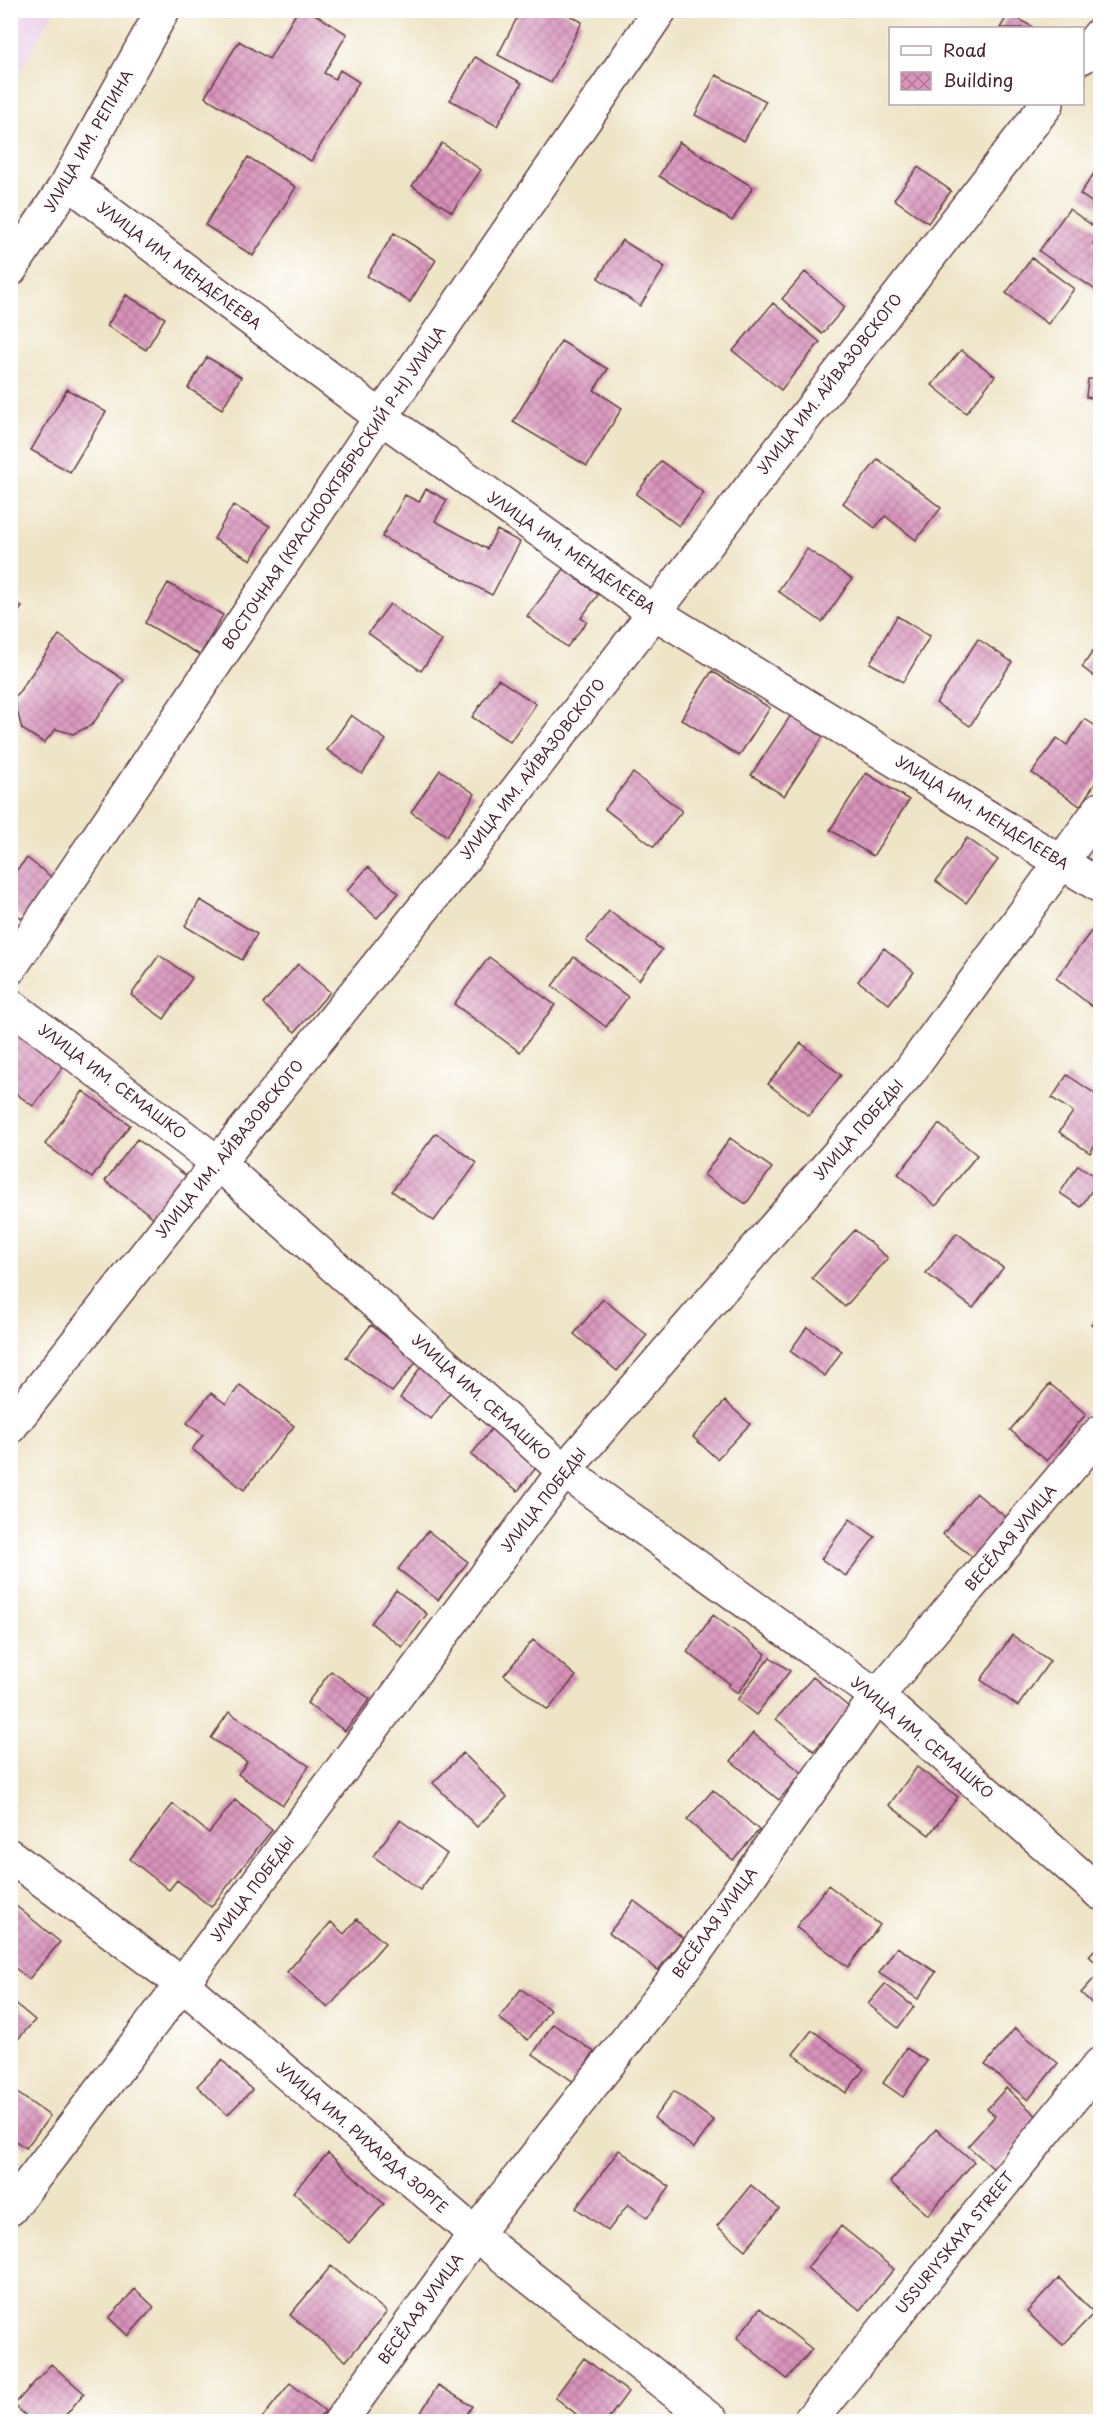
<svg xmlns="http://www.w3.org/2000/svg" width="1111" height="2432" font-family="'Playpen Sans',sans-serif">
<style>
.built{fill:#edd0e8}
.building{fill:url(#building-cross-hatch)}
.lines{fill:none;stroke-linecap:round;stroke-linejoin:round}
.minor-casing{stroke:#633d42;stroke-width:36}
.minor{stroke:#fff;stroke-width:33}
.labels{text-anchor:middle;stroke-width:6;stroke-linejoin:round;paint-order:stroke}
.street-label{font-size:15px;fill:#4a1f2b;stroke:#fff}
</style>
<defs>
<pattern id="building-cross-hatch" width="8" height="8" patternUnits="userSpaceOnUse" patternTransform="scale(1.5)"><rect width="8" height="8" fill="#d893bb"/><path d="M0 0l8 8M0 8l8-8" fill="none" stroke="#b17798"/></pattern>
</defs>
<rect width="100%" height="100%" fill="#fff"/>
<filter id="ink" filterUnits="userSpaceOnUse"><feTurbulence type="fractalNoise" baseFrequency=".0167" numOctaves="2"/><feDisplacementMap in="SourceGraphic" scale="12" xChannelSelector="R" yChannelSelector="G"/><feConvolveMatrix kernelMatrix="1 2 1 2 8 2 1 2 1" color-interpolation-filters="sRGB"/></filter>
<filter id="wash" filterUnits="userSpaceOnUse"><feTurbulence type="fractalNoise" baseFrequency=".008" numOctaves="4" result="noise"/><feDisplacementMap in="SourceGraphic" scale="24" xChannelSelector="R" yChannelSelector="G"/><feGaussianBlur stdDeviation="1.35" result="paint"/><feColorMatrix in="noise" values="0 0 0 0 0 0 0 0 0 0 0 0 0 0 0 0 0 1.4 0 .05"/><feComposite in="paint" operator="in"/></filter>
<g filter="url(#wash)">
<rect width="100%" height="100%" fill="#eee4c6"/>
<path class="built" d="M 11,10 L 54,11 L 11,88 L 10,11 Z"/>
<g id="blocks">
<path class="building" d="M 298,10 L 308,10 L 347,34 L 324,73 L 335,79 L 340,70 L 359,82 L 311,161 L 205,97 L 239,41 L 269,59 Z
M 521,10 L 560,10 L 582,22 L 551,83 L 498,55 Z
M 1009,13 L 1034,28 L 1000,28 Z
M 475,57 L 522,83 L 497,126 L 450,100 Z
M 716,75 L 766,101 L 744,141 L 695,115 Z
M 679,142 L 753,187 L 732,221 L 659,176 Z
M 442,143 L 481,170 L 452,212 L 412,186 Z
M 248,157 L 296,187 L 253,256 L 205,225 Z
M 1099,166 L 1100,167 L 1100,208 L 1080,194 Z
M 918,167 L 951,191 L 928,223 L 894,199 Z
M 1069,209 L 1100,231 L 1093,244 L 1100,249 L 1100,293 L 1039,251 Z
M 394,233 L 436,260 L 410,302 L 367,276 Z
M 622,240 L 665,267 L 640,306 L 598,278 Z
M 1032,258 L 1074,289 L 1048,324 L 1006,293 Z
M 805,272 L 845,307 L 822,334 L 782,299 Z
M 126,295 L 165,318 L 146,350 L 107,326 Z
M 773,303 L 820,342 L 781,390 L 733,351 Z
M 561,341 L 608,369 L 594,390 L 622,408 L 587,466 L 513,422 Z
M 961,350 L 995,376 L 966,413 L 932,385 Z
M 207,357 L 241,377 L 222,409 L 188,388 Z
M 1088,379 L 1100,380 L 1100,399 L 1086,397 Z
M 67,389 L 106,412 L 70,472 L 31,450 Z
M 878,459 L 941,508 L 916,540 L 885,516 L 875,528 L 843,503 Z
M 661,461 L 704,493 L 679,526 L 636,494 Z
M 426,489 L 447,500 L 435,521 L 487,549 L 497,530 L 520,542 L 492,595 L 382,537 L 405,495 L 419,502 Z
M 233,505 L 270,526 L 251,560 L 214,539 Z
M 807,549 L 852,579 L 822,622 L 778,591 Z
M 564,569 L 598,595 L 581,618 L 587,622 L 567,647 L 527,616 Z
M 168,583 L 223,615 L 200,655 L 145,623 Z
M 10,600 L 22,607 L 10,623 Z
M 390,604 L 442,641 L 421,671 L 368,633 Z
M 897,616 L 930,636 L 903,682 L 870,663 Z
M 59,635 L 124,680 L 92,725 L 73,734 L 56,729 L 44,743 L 22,729 L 14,699 Z
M 978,639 L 1012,662 L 970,726 L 936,703 Z
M 1100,641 L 1100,681 L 1082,667 Z
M 712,671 L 770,708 L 739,756 L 681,719 Z
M 498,679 L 536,704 L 510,742 L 472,717 Z
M 351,715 L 386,740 L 362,774 L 327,750 Z
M 791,715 L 823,737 L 784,796 L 751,775 Z
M 1085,719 L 1100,729 L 1100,776 L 1080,806 L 1032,773 L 1057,738 L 1067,745 Z
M 440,770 L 475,794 L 447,836 L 411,812 Z
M 633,773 L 682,811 L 654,847 L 605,809 Z
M 866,773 L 909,800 L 873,856 L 830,830 Z
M 967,838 L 998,860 L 966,903 L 936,881 Z
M 27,858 L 64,887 L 33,927 L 10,909 L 10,878 Z
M 368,867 L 399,893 L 377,918 L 347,891 Z
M 200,900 L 257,934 L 242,960 L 185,926 Z
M 609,911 L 662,950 L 639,980 L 586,941 Z
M 1092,930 L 1100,936 L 1100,1000 L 1094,1008 L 1056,978 Z
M 884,948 L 914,972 L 889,1004 L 858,981 Z
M 159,955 L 192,978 L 164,1019 L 131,995 Z
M 489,957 L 555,1005 L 520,1052 L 454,1004 Z
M 574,957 L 628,997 L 606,1027 L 552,986 Z
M 298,964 L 330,992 L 295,1032 L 263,1004 Z
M 10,1021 L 66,1063 L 33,1106 L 10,1089 Z
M 801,1043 L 841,1075 L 809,1116 L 768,1084 Z
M 1067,1075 L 1100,1097 L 1100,1137 L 1090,1153 L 1059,1132 L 1073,1112 L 1052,1098 Z
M 83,1091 L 130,1125 L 92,1178 L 45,1144 Z
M 939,1124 L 977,1155 L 936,1206 L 898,1174 Z
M 436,1133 L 477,1163 L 434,1221 L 392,1191 Z
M 730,1138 L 772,1168 L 746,1204 L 704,1175 Z
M 137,1139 L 186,1176 L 154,1218 L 105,1181 Z
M 1078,1165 L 1099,1179 L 1081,1207 L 1060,1193 Z
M 855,1230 L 888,1258 L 845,1307 L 812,1278 Z
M 957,1233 L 1003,1268 L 973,1308 L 926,1273 Z
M 603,1299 L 647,1335 L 617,1371 L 574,1334 Z
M 1100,1313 L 1100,1332 L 1091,1324 Z
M 371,1325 L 417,1361 L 392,1392 L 346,1357 Z
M 807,1327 L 842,1351 L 825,1376 L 790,1351 Z
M 423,1363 L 455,1385 L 431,1419 L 400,1398 Z
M 1050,1384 L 1086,1414 L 1047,1461 L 1010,1430 Z
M 240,1385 L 294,1426 L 244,1490 L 192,1449 L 203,1435 L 187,1423 L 211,1393 L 226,1404 Z
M 725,1401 L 750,1424 L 717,1459 L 693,1437 Z
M 495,1424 L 542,1460 L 518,1491 L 471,1455 Z
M 976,1493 L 1007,1518 L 974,1558 L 943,1534 Z
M 850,1519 L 875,1537 L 846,1576 L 821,1559 Z
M 428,1531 L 468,1562 L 438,1600 L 398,1569 Z
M 396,1590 L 427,1614 L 402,1647 L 371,1623 Z
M 713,1615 L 766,1654 L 738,1693 L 728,1686 L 730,1684 L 687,1652 Z
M 1012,1635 L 1050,1661 L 1018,1706 L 981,1680 Z
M 533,1640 L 576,1676 L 548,1710 L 504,1675 Z
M 770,1657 L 790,1671 L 756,1715 L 737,1700 Z
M 331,1671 L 370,1699 L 345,1731 L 307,1703 Z
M 813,1677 L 850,1708 L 814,1751 L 776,1719 Z
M 229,1712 L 309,1766 L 283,1805 L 238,1774 L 247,1762 L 211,1738 Z
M 753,1733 L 802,1773 L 779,1800 L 731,1761 Z
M 463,1753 L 507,1797 L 477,1827 L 433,1783 Z
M 917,1767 L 958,1797 L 929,1835 L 889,1805 Z
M 713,1790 L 759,1830 L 733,1860 L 687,1820 Z
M 235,1800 L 272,1830 L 211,1907 L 177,1880 L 169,1890 L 130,1859 L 173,1804 L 209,1833 Z
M 400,1820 L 447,1854 L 420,1890 L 373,1856 Z
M 828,1885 L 880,1925 L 848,1967 L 796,1927 Z
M 10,1901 L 60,1942 L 29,1979 L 10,1964 Z
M 634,1901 L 683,1938 L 658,1970 L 609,1933 Z
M 357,1919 L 385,1943 L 328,2008 L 287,1972 L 331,1922 L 344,1934 Z
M 1100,1943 L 1100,1967 L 1089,1956 Z
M 897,1947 L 936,1972 L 918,1999 L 879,1973 Z
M 1100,1972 L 1100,2011 L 1081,1993 Z
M 885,1984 L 914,2007 L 898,2028 L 868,2004 Z
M 521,1989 L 550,2010 L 528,2040 L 499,2018 Z
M 10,1999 L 35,2020 L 10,2048 Z
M 553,2024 L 594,2052 L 574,2082 L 533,2054 Z
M 1015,2028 L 1058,2063 L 1028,2100 L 985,2065 Z
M 812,2030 L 864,2069 L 846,2093 L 793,2054 Z
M 906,2048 L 927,2061 L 903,2097 L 883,2083 Z
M 222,2060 L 252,2090 L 227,2115 L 197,2086 Z
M 10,2088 L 50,2116 L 26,2148 L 10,2137 Z
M 1006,2088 L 1041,2120 L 995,2170 L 968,2146 L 995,2116 L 987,2109 Z
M 674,2091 L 714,2121 L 694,2148 L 654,2118 Z
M 936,2129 L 974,2162 L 928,2215 L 890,2182 Z
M 619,2150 L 670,2187 L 647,2218 L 628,2204 L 608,2231 L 576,2208 Z
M 328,2153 L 384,2204 L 349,2243 L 293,2192 Z
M 751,2185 L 779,2209 L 745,2250 L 717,2226 Z
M 841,2226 L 894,2269 L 860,2310 L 807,2268 Z
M 331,2266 L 387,2312 L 346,2361 L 290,2315 Z
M 1059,2278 L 1094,2313 L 1063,2345 L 1027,2312 Z
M 135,2289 L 154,2307 L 128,2336 L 109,2318 Z
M 760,2308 L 812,2349 L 787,2379 L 737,2338 Z
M 584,2358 L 628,2392 L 606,2422 L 586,2422 L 555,2397 Z
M 51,2364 L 84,2393 L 60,2422 L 33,2422 L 14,2405 Z
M 290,2383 L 325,2411 L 316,2422 L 259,2422 Z
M 438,2385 L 472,2406 L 462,2422 L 415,2422 Z"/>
</g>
</g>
<g filter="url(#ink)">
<use href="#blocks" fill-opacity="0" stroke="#633d42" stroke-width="1.5"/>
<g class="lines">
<defs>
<path id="minor" d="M 1082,57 L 1100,34
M 68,182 L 381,417 L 655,613 L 1100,886
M 10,270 L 68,182 L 163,10
M 10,968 L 381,417 L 660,10
M 10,1005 L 218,1163 L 564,1471 L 877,1696 L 1100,1893
M 10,1427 L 218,1163 L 473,847 L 1047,104
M 10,1856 L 182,1984 L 475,2234 L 713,2422
M 10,2209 L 182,1984 L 564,1471 L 909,1072 L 1100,809
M 340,2422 L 475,2234 L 695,1953 L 877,1696 L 1100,1432
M 809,2422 L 1100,2064"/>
</defs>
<use href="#minor" class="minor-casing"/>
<use href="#minor" class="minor"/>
</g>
</g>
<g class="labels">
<g class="street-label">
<text transform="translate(89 141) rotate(-60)" y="5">УЛИЦА ИМ. РЕПИНА</text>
<text transform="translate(179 266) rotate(37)" y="5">УЛИЦА ИМ. МЕНДЕЛЕЕВА</text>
<text transform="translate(830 384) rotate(-52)" y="5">УЛИЦА ИМ. АЙВАЗОВСКОГО</text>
<text transform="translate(334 488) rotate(-56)" y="5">ВОСТОЧНАЯ (КРАСНООКТЯБРЬСКИЙ Р-Н) УЛИЦА</text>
<text transform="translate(571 553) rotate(35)" y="5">УЛИЦА ИМ. МЕНДЕЛЕЕВА</text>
<text transform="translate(533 769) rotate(-52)" y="5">УЛИЦА ИМ. АЙВАЗОВСКОГО</text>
<text transform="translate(982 813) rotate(32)" y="5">УЛИЦА ИМ. МЕНДЕЛЕЕВА</text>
<text transform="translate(112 1082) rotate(37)" y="5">УЛИЦА ИМ. СЕМАШКО</text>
<text transform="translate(859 1130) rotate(-49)" y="5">УЛИЦА ПОБЕДЫ</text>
<text transform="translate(230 1149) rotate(-51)" y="5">УЛИЦА ИМ. АЙВАЗОВСКОГО</text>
<text transform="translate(481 1398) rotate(42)" y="5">УЛИЦА ИМ. СЕМАШКО</text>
<text transform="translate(544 1500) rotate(-52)" y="5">УЛИЦА ПОБЕДЫ</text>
<text transform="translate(1011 1538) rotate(-50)" y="5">ВЕСЁЛАЯ УЛИЦА</text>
<text transform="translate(922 1738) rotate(40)" y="5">УЛИЦА ИМ. СЕМАШКО</text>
<text transform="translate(253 1889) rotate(-53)" y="5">УЛИЦА ПОБЕДЫ</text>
<text transform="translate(715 1923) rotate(-54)" y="5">ВЕСЁЛАЯ УЛИЦА</text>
<text transform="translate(362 2138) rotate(41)" y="5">УЛИЦА ИМ. РИХАРДА ЗОРГЕ</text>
<text transform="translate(955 2243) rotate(-51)" y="5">USSURIYSKAYA STREET</text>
<text transform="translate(421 2309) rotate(-54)" y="5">ВЕСЁЛАЯ УЛИЦА</text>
</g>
</g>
<rect width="1111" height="2432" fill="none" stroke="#fff" stroke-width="36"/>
<rect x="889" y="27" width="195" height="78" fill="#ffffff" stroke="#b7a5aa" stroke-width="1.5"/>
<rect x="901" y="46" width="30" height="9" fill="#ffffff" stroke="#b7a5aa" stroke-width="1.5"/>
<text x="943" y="57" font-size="18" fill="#4a1f2b">Road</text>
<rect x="901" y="72" width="30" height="18" fill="url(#building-cross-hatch)" stroke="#b7a5aa" stroke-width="1.5"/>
<text x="943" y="87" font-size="18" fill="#4a1f2b">Building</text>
</svg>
